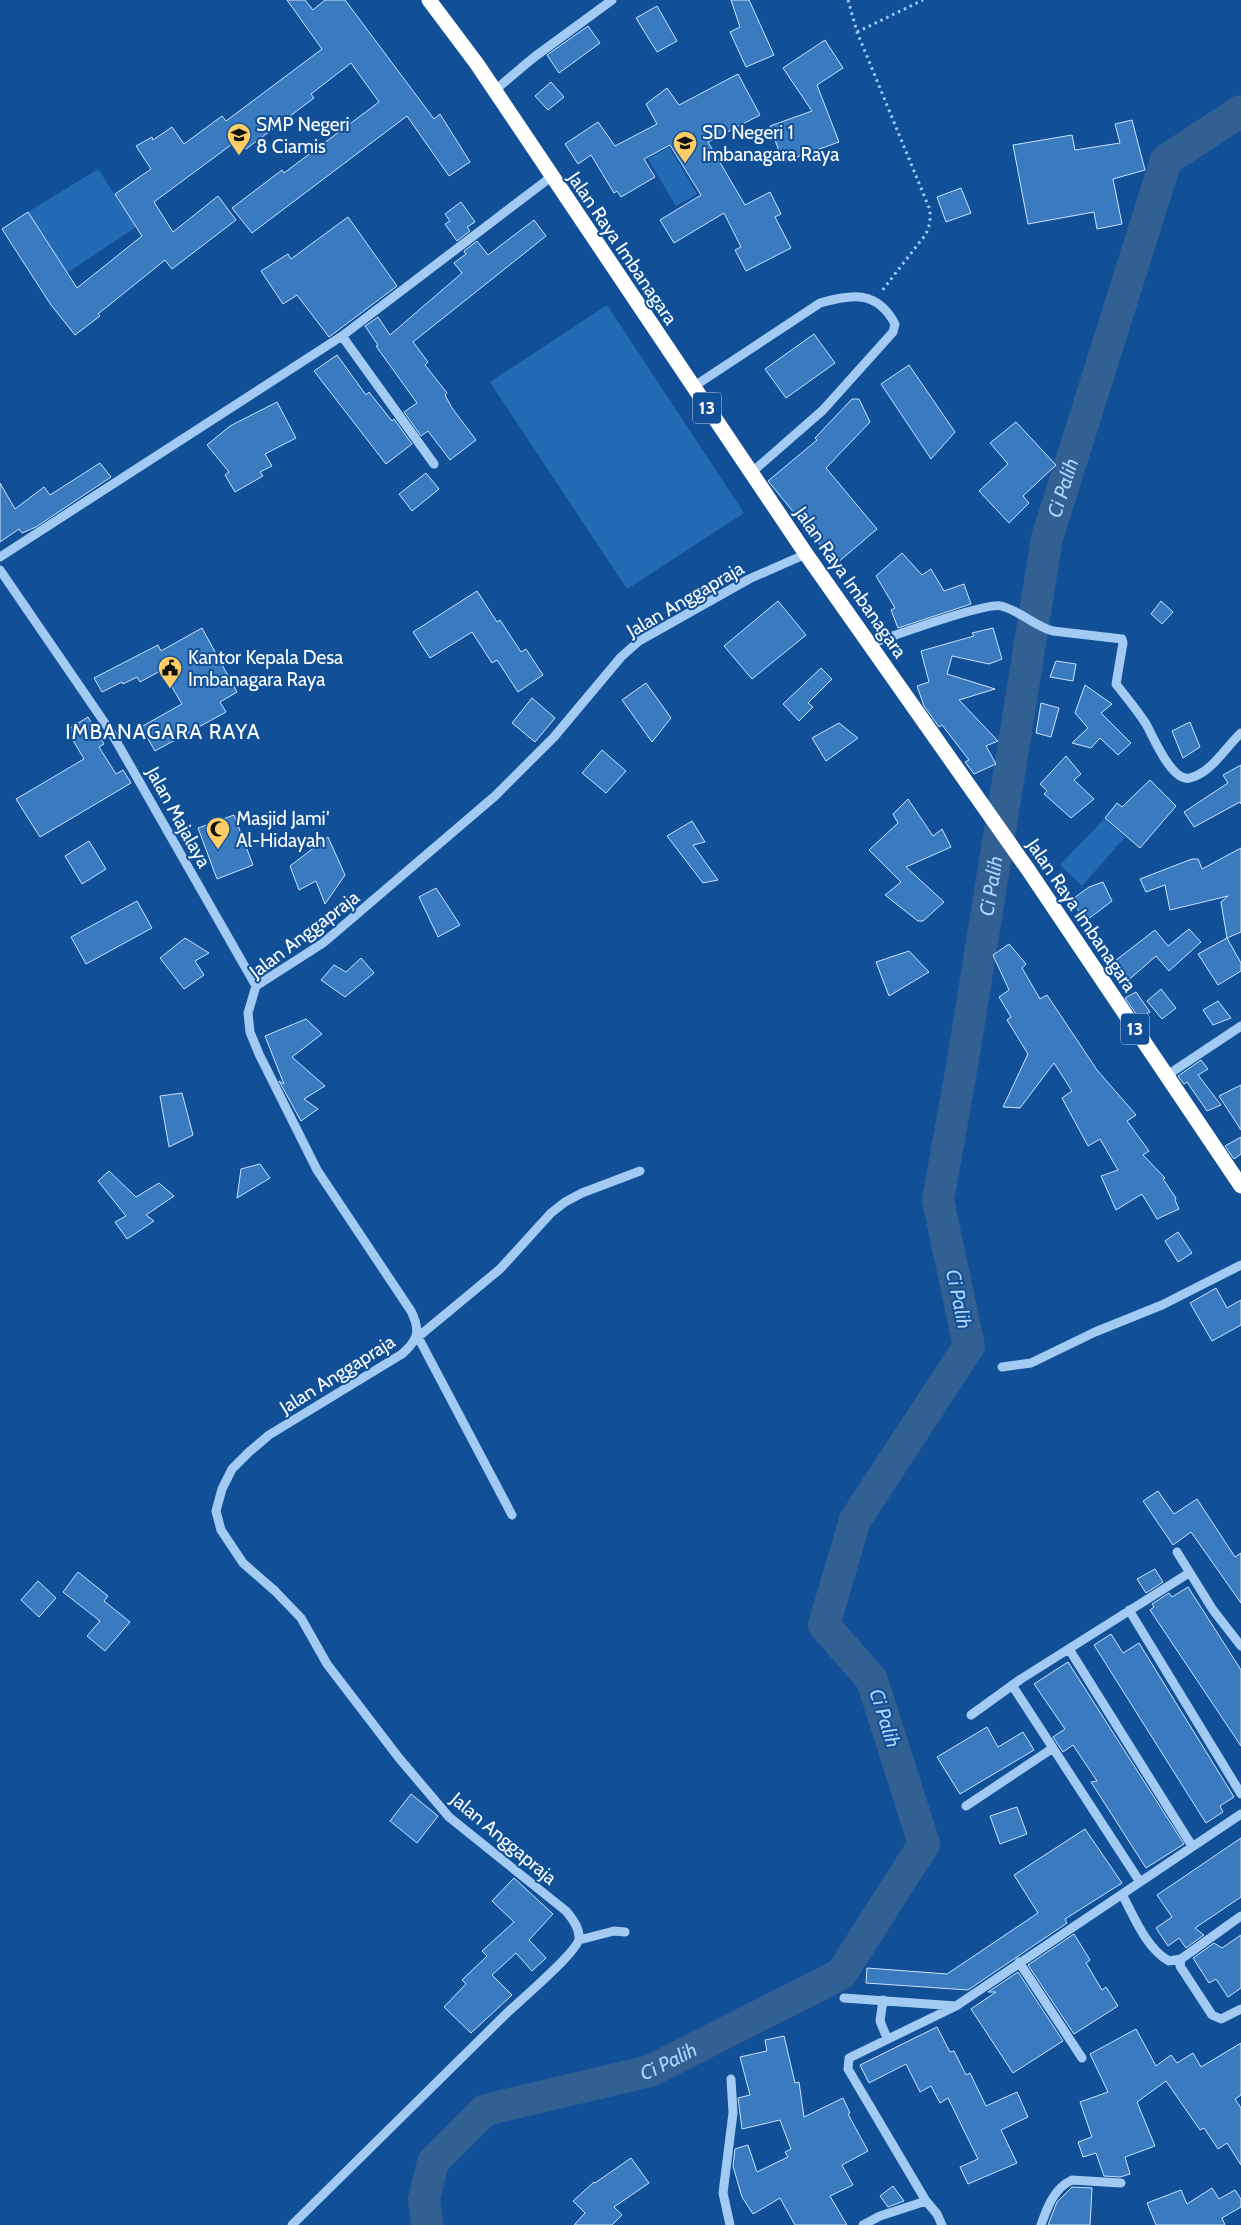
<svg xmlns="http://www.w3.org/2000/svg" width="1241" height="2225" font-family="Cabin,sans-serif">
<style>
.green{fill:#246bb6}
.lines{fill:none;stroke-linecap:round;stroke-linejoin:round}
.river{stroke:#326093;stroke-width:32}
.building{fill:#3a7abf;stroke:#cae3fd}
.path{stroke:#a2caf3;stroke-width:3;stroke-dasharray:2.5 4;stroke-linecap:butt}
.minor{stroke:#a2caf3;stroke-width:9}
.highway{stroke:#fff;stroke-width:15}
.labels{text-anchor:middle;stroke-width:4;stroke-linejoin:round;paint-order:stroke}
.shield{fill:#115097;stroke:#b8cae0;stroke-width:1}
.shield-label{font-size:18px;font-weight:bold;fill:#fff}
.poi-label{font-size:19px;fill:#fff;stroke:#115097;text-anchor:start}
.street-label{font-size:19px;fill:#fff;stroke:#115097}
.water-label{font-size:20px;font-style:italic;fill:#aed4fa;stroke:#115097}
.quarter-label{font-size:21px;letter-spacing:1px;fill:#fff;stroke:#115097}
</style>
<rect width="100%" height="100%" fill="#115097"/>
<path class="green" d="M 669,147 L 697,194 L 676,206 L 648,159 Z
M 98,169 L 136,227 L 67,273 L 28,212 Z
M 607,305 L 744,513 L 627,589 L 490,382 Z
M 1104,819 L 1125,837 L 1082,886 L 1060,865 Z"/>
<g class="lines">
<path class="river" id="s1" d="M 427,2225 L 424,2199 L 433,2162 L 485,2110 L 650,2071 L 841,1974 L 924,1844 L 872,1680 L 824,1625 L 855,1520 L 969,1346 L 938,1200 L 962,1066 L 1047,538 L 1166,160 L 1241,111"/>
</g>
<path class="building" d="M 287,0 L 305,0 L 313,10 L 325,0 L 345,0 L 434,119 L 440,114 L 470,162 L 449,176 L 407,116 L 252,233 L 232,208 L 282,170 L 284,173 L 379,102 L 351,63 L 311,94 L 314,98 L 246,149 L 239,139 L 154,202 L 173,232 L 218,196 L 236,220 L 172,269 L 165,260 L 98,314 L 100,316 L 75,335 L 51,305 L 2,229 L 28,212 L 77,288 L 142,236 L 115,194 L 151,169 L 136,146 L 152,137 L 153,140 L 172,127 L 184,144 L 222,116 L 226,121 L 322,49 Z
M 731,0 L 749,0 L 774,55 L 746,67 L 730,32 L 740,27 Z
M 657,6 L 677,41 L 657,52 L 636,18 Z
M 588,26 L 600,43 L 559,73 L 547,55 Z
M 825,40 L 843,68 L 817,85 L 839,142 L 783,162 L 770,126 L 812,111 L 783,68 Z
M 738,74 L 760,115 L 708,142 L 745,205 L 770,192 L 781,214 L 775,217 L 791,248 L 746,271 L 735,250 L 741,247 L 724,213 L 674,243 L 660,220 L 701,195 L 670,145 L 644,159 L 655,177 L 621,197 L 617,191 L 614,193 L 591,155 L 578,164 L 565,144 L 598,122 L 615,146 L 657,124 L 646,104 L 667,88 L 679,105 Z
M 551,82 L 564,97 L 548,110 L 535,96 Z
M 1132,120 L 1145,170 L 1113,179 L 1122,224 L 1097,229 L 1094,212 L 1028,224 L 1013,145 L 1072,135 L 1075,150 L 1120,143 L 1115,124 Z
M 961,188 L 971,213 L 946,222 L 937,197 Z
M 461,202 L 475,222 L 467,227 L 470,231 L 457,241 L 445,224 L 450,221 L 445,214 Z
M 348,217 L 397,286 L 329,337 L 297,295 L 283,304 L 261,271 L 288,254 L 291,259 Z
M 534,220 L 546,236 L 413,342 L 428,362 L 425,365 L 447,393 L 445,395 L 452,408 L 476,440 L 450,460 L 428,431 L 421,436 L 404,412 L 417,403 L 376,346 L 378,345 L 365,326 L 378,317 L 390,335 L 462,273 L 454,263 L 466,254 L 464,251 L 477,241 L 488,255 Z
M 814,334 L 835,363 L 786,398 L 765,369 Z
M 337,355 L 366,395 L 369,392 L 392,421 L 394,419 L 412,444 L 386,464 L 314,371 Z
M 909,365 L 955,432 L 931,459 L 881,384 Z
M 852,399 L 859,399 L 870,422 L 826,468 L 877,529 L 836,564 L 768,481 L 817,440 L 815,438 Z
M 277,402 L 296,438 L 265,454 L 272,466 L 260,472 L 263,476 L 235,492 L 225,475 L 229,472 L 207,445 L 230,426 Z
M 1016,422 L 1056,465 L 1023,496 L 1029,503 L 1009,523 L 979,491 L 1008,464 L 990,443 Z
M 100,463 L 111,477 L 36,527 L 22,533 L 19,529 L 0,542 L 0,483 L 15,509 L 44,487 L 50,495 Z
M 426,473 L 439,489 L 412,511 L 399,494 Z
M 902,553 L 922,575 L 931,569 L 944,591 L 964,584 L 971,604 L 898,628 L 891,610 L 895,608 L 876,576 Z
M 477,591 L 497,622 L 500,620 L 521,652 L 526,649 L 543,675 L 518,692 L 497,660 L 492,663 L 472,632 L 430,658 L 413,632 Z
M 778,601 L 806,635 L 752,679 L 724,646 Z
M 1161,601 L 1173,612 L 1162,624 L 1151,614 Z
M 202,628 L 237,692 L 220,702 L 226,712 L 155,751 L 141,727 L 182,704 L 162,670 L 140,682 L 137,677 L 123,684 L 122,682 L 102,692 L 94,678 L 158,645 L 161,651 Z
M 993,628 L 1002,659 L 989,664 L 952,656 L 947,674 L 995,689 L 959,700 L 998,741 L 986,746 L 996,764 L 974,774 L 965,762 L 969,760 L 942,725 L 939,727 L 924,706 L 917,686 L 929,682 L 921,651 L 974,636 L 972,633 Z
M 1056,661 L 1076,664 L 1073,681 L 1050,677 Z
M 821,668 L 832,679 L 808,703 L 813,707 L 799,721 L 783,704 Z
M 646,683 L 671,718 L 652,742 L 622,700 Z
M 1085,685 L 1112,704 L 1101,713 L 1131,743 L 1118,755 L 1100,738 L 1091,748 L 1072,743 L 1088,728 L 1075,713 Z
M 532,698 L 555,718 L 535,742 L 512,723 Z
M 1041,703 L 1059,708 L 1051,737 L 1036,733 Z
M 88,717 L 104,744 L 99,747 L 116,774 L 123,770 L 131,783 L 40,837 L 16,799 L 84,759 L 67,730 Z
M 1190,722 L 1200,747 L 1183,758 L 1172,731 Z
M 839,723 L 858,738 L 826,761 L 812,738 Z
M 602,750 L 626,771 L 606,793 L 582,773 Z
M 1066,756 L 1081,774 L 1074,780 L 1094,799 L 1071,818 L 1044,794 L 1047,791 L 1040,784 Z
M 1241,765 L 1241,804 L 1240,802 L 1194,827 L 1184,812 L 1228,783 L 1223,775 Z
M 1150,780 L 1176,806 L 1140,848 L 1105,818 L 1117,803 L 1122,807 Z
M 908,799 L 933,836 L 942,829 L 951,847 L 906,867 L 944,902 L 923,921 L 918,921 L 885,895 L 901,882 L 869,850 L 898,823 L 893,814 Z
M 234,815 L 253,865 L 217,879 L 198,828 Z
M 692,821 L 705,842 L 693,845 L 718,880 L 703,883 L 667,836 Z
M 328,837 L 345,875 L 325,904 L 316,881 L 299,890 L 290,866 Z
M 89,841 L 106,869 L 82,884 L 65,856 Z
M 1241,848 L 1241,932 L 1227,938 L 1221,902 L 1228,896 L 1170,910 L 1165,885 L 1146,892 L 1140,879 L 1192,859 L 1198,859 L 1202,869 Z
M 1103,882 L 1112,901 L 1087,920 L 1070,901 L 1089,887 Z
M 436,888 L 460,925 L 438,937 L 419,897 Z
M 137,901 L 152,928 L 86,964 L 71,937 Z
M 1189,929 L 1201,942 L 1169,971 L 1156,956 L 1124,984 L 1111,964 L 1155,930 L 1168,946 Z
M 185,938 L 209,953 L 195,961 L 204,975 L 184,989 L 160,958 Z
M 1227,938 L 1241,963 L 1241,971 L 1218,985 L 1198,954 Z
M 1009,944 L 1026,964 L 1022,968 L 1040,999 L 1047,995 L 1097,1070 L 1136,1115 L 1127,1121 L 1149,1151 L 1143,1155 L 1165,1178 L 1163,1179 L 1176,1198 L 1175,1200 L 1179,1209 L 1157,1219 L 1142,1194 L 1116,1210 L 1101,1176 L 1118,1170 L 1100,1139 L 1088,1146 L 1062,1098 L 1072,1091 L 1054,1063 L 1020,1108 L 1003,1107 L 1028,1054 L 1007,1020 L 1011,1017 L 999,997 L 1009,990 L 993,955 Z
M 909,951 L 929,972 L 889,996 L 876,962 Z
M 361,958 L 374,973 L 345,997 L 321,980 L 334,965 L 346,972 Z
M 1161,989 L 1176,1008 L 1162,1019 L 1147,1001 Z
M 1136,992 L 1150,1012 L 1139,1018 L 1125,998 Z
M 1218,1001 L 1231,1018 L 1213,1025 L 1203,1010 Z
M 306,1019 L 322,1034 L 292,1057 L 325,1086 L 304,1099 L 318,1109 L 301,1121 L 279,1081 L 284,1084 L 265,1036 Z
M 1201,1060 L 1208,1069 L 1198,1075 L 1221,1105 L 1207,1111 L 1187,1082 L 1184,1084 L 1178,1076 Z
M 1241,1085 L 1241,1130 L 1219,1096 Z
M 182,1093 L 193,1135 L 169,1147 L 160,1096 Z
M 1241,1137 L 1241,1154 L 1234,1159 L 1225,1146 Z
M 260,1164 L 270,1178 L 237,1198 L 241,1169 Z
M 109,1171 L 136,1197 L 159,1183 L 174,1196 L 146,1215 L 154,1221 L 127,1239 L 115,1222 L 126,1216 L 98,1181 Z
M 1178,1232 L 1192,1253 L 1178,1262 L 1165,1241 Z
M 1216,1288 L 1227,1308 L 1241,1300 L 1241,1325 L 1212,1341 L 1190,1303 Z
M 1158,1491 L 1174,1514 L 1197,1499 L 1235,1557 L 1241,1553 L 1241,1603 L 1191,1532 L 1173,1545 L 1143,1501 Z
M 1155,1569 L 1163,1582 L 1146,1593 L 1137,1579 Z
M 78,1572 L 108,1596 L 104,1601 L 130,1622 L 105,1651 L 87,1636 L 100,1621 L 63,1592 Z
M 38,1581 L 56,1598 L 39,1617 L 21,1600 Z
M 1188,1587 L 1241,1670 L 1241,1746 L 1150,1610 L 1154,1607 L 1152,1604 L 1169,1593 L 1172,1597 Z
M 1111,1634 L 1123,1653 L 1139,1643 L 1234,1797 L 1220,1806 L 1223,1812 L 1206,1823 L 1094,1645 Z
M 1068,1662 L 1184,1844 L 1146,1868 L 1091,1782 L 1097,1781 L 1073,1745 L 1063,1752 L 1053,1737 L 1065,1729 L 1034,1684 Z
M 987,1727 L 998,1747 L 1023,1732 L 1034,1750 L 960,1794 L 937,1757 Z
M 411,1794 L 438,1816 L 417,1843 L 390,1821 Z
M 1017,1807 L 1027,1834 L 1000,1844 L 990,1816 Z
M 1085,1829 L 1122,1883 L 1065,1919 L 1067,1923 L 968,1990 L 866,1983 L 867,1968 L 947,1974 L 1038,1913 L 1014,1875 Z
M 1241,1838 L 1241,1897 L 1195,1928 L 1204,1935 L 1186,1948 L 1179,1938 L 1168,1946 L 1156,1928 L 1172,1917 L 1157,1895 Z
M 514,1878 L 553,1914 L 529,1940 L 546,1958 L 532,1971 L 516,1953 L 492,1975 L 512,1995 L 471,2033 L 444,2007 L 466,1984 L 462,1980 L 487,1956 L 482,1951 L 514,1922 L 492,1901 Z
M 1074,1934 L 1090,1960 L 1086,1963 L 1102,1990 L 1106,1987 L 1118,2006 L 1074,2034 L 1028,1965 Z
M 1241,1935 L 1241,1988 L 1228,1997 L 1216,1979 L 1209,1983 L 1193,1958 L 1214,1943 L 1222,1948 Z
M 1018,1972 L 1063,2041 L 1013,2073 L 971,2009 L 996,1992 L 988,1992 Z
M 937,2027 L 950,2052 L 954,2051 L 966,2075 L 970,2073 L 986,2106 L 1017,2092 L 1028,2117 L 1001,2130 L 1017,2163 L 968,2184 L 960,2167 L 978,2159 L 948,2098 L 940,2103 L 931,2086 L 920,2092 L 906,2064 L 869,2083 L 860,2065 Z
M 1136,2029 L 1156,2066 L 1171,2055 L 1177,2063 L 1193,2053 L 1201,2067 L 1241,2043 L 1241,2095 L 1235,2099 L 1241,2108 L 1241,2165 L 1227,2143 L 1218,2149 L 1204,2128 L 1200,2130 L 1166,2081 L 1137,2102 L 1155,2146 L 1125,2157 L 1130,2174 L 1120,2177 L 1104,2176 L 1096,2153 L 1083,2157 L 1078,2142 L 1092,2137 L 1080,2102 L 1108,2092 L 1090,2054 Z
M 784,2036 L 795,2083 L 799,2082 L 804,2117 L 843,2098 L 850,2113 L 848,2114 L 868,2151 L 842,2165 L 853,2185 L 830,2196 L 847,2225 L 795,2225 L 780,2198 L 753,2214 L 742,2197 L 733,2166 L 735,2149 L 748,2145 L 757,2172 L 788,2157 L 785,2152 L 791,2149 L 780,2120 L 742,2129 L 738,2098 L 750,2095 L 740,2057 L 767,2051 L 765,2040 Z
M 631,2158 L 649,2183 L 614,2207 L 622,2215 L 612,2225 L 574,2225 L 585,2213 L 573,2201 L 594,2182 L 595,2183 Z
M 893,2186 L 904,2201 L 888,2207 L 880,2196 Z
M 1072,2187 L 1092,2188 L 1090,2225 L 1048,2225 L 1057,2202 Z
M 1212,2188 L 1219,2199 L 1235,2190 L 1241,2199 L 1241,2207 L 1222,2218 L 1225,2225 L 1156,2225 L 1147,2203 L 1181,2190 L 1187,2204 Z"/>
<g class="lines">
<path class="path" d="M 848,0 L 857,32 L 930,210 L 930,223 L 926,234 L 881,292
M 857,32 L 923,0"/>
<path class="minor" d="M 494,91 L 533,58 L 612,0
M 342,336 L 434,464
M 693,387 L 820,303 C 852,294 877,290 895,324 L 893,332 L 823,410 L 751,473
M 0,557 L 342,336 L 551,177
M 0,570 L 111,732 L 256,986
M 870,644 C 890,637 986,602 1001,606 C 1021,611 1034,626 1053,631 L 1122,639 L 1123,643 L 1116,684 C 1126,697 1137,710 1146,724 C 1153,736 1172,783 1190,778 C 1212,772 1225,748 1241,733
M 1166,1076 L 1241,1026
M 1002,1367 L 1031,1363 L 1095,1332 L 1162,1305 L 1241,1265
M 512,1515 L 418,1337 L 500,1269 L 551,1213 L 565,1202 L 582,1193 L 640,1171
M 1177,1552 L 1213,1610 L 1241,1646
M 1129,1610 L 1241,1794
M 1069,1649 L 1192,1846
M 1012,1685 L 1140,1882
M 971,1715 L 1021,1679 L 1189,1573
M 966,1806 L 1053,1748
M 1123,1896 C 1134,1917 1147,1949 1169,1961 L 1181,1959 L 1180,1966 L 1212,2015 L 1221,2019 L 1241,2009
M 579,1940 L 614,1931 L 625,1932
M 1181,1959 L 1241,1916
M 1019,1962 L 1082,2058
M 844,1998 L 956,2006 L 1241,1814
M 883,2000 L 880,2021 L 887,2038
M 926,2201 L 848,2069 L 849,2058 L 954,2007
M 292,2225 L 508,2012 C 521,2000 577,1952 579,1939 C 580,1928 572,1918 566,1911 L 449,1817 L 399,1758 L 327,1664 L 301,1618 L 275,1591 L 243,1563 L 221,1530 L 216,1511 L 222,1489 L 232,1469 L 249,1452 L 269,1435 L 402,1354 C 418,1340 421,1331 411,1311 L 317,1170 L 259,1054 L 250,1032 L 248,1013 L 256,986 L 323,943 L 495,796 L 554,737 L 621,657 L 639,641 L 749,579 L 806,554
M 730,2225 L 723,2193 L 733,2113 L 731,2079
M 863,2225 L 880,2216 L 926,2201 L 937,2214 L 942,2225
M 1041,2225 C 1047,2208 1054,2188 1072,2180 L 1121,2183"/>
<path class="highway" d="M 429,0 L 477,64 L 806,554 L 1029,871 L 1241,1186"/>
</g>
<defs>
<symbol id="school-pin" viewBox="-11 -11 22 30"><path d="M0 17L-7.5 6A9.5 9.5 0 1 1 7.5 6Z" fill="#ffcd65" stroke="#115097"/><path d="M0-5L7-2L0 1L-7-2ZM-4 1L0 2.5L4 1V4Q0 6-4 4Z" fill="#111"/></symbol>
<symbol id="civic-pin" viewBox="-11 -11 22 30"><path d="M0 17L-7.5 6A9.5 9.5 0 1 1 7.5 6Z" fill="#ffcd65" stroke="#115097"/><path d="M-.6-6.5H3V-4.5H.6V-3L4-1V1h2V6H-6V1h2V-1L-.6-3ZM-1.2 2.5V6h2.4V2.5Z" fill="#111"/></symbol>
<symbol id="mosque-pin" viewBox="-11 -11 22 30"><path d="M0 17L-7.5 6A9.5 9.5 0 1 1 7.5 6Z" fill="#ffcd65" stroke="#115097"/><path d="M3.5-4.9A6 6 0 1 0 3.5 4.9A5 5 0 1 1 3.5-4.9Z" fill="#111"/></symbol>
</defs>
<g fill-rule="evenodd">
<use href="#school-pin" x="225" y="121" width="28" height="38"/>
<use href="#school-pin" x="671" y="129" width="28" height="38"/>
<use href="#civic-pin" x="156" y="654" width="28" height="38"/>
<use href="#mosque-pin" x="204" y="815" width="28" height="38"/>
</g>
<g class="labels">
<g class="shield">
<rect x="693" y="392.5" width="28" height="31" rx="4"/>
<rect x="1121" y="1013.5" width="28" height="31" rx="4"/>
</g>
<g class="shield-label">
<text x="707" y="414">13</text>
<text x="1135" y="1035">13</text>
</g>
<g class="poi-label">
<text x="256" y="131">SMP Negeri<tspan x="256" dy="22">8 Ciamis</tspan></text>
<text x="702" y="139">SD Negeri 1<tspan x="702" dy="22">Imbanagara Raya</tspan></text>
<text x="188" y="664">Kantor Kepala Desa<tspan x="188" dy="22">Imbanagara Raya</tspan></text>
<text x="236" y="825">Masjid Jami'<tspan x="236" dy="22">Al-Hidayah</tspan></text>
</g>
<g class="street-label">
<text transform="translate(623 248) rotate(56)" y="7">Jalan Raya Imbanagara</text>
<text transform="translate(851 582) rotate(55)" y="7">Jalan Raya Imbanagara</text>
<text transform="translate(685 599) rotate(-30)" y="7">Jalan Anggapraja</text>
<text transform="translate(179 817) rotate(61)" y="7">Jalan Majalaya</text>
<text transform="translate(1082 915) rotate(56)" y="7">Jalan Raya Imbanagara</text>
<text transform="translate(304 934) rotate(-37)" y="7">Jalan Anggapraja</text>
<text transform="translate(337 1374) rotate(-32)" y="7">Jalan Anggapraja</text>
<text transform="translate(504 1838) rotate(40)" y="7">Jalan Anggapraja</text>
</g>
<g class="water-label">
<text dy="7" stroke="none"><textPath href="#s1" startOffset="2111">Ci Palih</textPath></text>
<text dy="7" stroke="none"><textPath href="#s1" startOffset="1706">Ci Palih</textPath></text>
<text transform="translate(959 1299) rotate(78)" y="7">Ci Palih</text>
<text transform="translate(885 1718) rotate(72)" y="7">Ci Palih</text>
<text dy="7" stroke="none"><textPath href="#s1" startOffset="328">Ci Palih</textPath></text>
</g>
<g class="quarter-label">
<text x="163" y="739">IMBANAGARA RAYA</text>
</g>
</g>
</svg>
